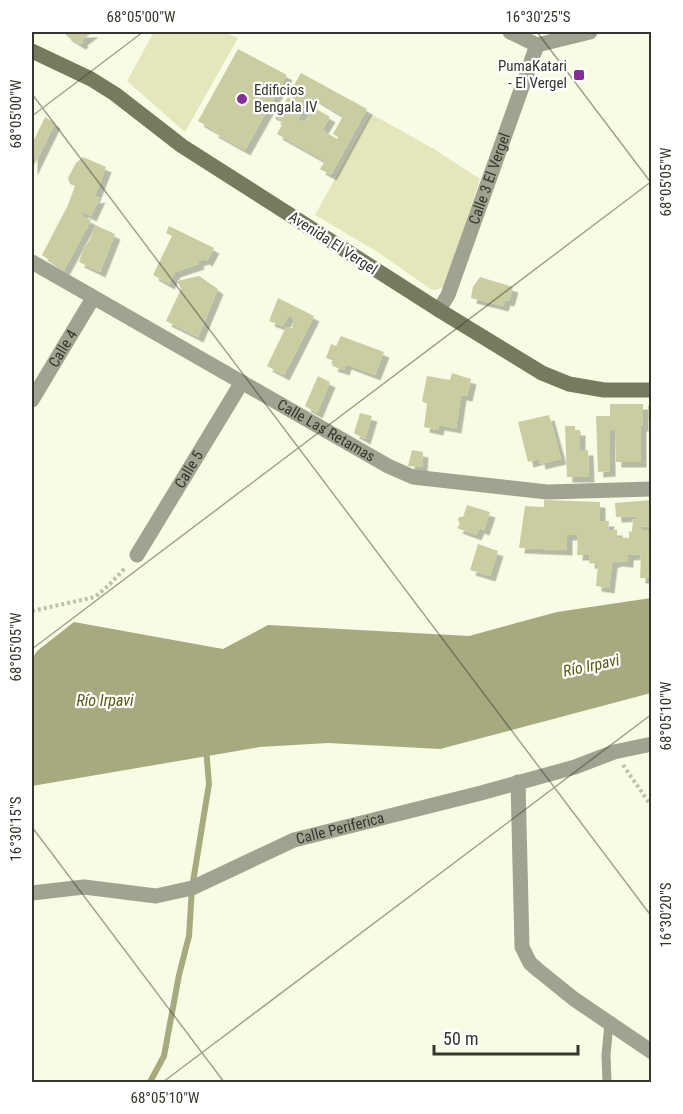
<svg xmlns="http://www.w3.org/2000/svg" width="683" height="1114" font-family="'Roboto Condensed',sans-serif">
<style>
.green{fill:#e3e7bb}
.water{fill:#a6aa7e}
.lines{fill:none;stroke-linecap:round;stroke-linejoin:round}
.stream{stroke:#a6aa7e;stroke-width:6}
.building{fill:#c9cda0;filter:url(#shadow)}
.path{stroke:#bec0ad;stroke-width:4;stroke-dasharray:3 3;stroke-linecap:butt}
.service{stroke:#a1a390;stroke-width:9}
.minor{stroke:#a1a390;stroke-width:15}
.tertiary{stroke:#a1a390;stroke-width:15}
.secondary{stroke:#777a5e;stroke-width:15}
.ticks{fill:none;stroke:#35362d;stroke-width:1.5;stroke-opacity:0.45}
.poi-dot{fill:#882c97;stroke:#fff;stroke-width:2}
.labels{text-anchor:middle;stroke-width:4.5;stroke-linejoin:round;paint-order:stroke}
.poi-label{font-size:15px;fill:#35362d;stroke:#fff;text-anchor:end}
.street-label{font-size:15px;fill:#35362d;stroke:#fff}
.water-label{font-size:16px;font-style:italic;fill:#575a12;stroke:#fff}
.neatline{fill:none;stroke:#35362d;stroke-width:2}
.ticks-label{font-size:15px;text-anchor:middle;fill:#35362d}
</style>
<defs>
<filter id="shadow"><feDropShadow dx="5.5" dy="5.5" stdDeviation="0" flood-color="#0004"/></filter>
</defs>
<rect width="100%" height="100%" fill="#f9fce4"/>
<path class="green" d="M 154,32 L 224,32 L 238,38 L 185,132 L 127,81 Z
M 371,114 L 434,149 L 480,179 L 445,286 L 436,290 L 432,290 L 376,251 L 315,215 Z"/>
<path class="water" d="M 651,598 L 651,693 L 440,749 L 328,743 L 260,747 L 32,786 L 32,659 L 37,651 L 74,622 L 223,649 L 268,625 L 469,636 L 557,612 Z"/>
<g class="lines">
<path class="stream" d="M 150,1082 L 164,1056 L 179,975 L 189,936 L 192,888 L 209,784 L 206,748"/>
</g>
<path class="building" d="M 64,32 L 93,32 L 82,40 L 83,42 L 80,44 L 67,36 Z
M 238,49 L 287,75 L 245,150 L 213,132 L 214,130 L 198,121 Z
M 301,73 L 367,109 L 331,175 L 320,169 L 325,161 L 277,134 L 283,123 L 275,119 L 288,97 L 305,108 L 298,119 L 290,114 L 289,115 L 303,122 L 304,120 L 306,121 L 313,107 L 330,117 L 322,130 L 337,139 L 338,137 L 333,134 L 343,116 L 312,97 L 306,106 L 288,95 Z
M 45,117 L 55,123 L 32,170 L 32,144 Z
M 83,157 L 106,167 L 94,198 L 100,197 L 91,216 L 83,212 L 81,215 L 91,220 L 64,270 L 42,255 L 68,205 L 75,186 L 70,184 L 68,178 L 76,163 Z
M 95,225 L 115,234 L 100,272 L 79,262 L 84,247 L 90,240 Z
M 169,226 L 214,248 L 207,261 L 204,259 L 198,261 L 199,264 L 175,272 L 169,284 L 153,275 L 172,236 L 166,233 Z
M 199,276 L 218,289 L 198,337 L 166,321 L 181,289 L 177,281 Z
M 480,277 L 513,287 L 509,301 L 505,300 L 503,306 L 471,298 L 473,287 Z
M 278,298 L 314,316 L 284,375 L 267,366 L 286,327 L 292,328 L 294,318 L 289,315 L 283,326 L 269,321 Z
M 341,336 L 384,352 L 375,375 L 346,364 L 344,370 L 332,366 L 334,361 L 326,358 L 331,344 L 336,346 Z
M 452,373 L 471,379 L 467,396 L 461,395 L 456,428 L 439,425 L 438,430 L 424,427 L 427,404 L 422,401 L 427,376 L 450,380 Z
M 318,376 L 330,382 L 317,413 L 305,406 Z
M 610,404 L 643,404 L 643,426 L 641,426 L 641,462 L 616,462 L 615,430 L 610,430 L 610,471 L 598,472 L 596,416 L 610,416 Z
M 648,405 L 652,405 L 652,422 L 648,419 Z
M 360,413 L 372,416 L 365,439 L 354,433 Z
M 549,415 L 561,459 L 540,464 L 539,459 L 528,462 L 518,422 Z
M 565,426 L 575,426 L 575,430 L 580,430 L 580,447 L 578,450 L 588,450 L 589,477 L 567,477 Z
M 412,450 L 423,452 L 422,467 L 408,466 Z
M 544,500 L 600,502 L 600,521 L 609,521 L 608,530 L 617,530 L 617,552 L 617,537 L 629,538 L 629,531 L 632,532 L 633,519 L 636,519 L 637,516 L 616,517 L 615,503 L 652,500 L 652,527 L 642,526 L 642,530 L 652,530 L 652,578 L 640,578 L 641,554 L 628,555 L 628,562 L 616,561 L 612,563 L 609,588 L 596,586 L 598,564 L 589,563 L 590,555 L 577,555 L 578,535 L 567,535 L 567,550 L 519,548 L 525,506 L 544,507 Z
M 467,505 L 490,512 L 484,530 L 479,528 L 476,535 L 457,528 L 460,524 L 458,520 L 459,517 L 463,517 Z
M 478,544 L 498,551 L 490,576 L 470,570 Z"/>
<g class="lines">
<path class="path" d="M 32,611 L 95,597 L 109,585 L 126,567
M 623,765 L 652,807"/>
<path class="service" d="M 607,1082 L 606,1055 L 609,1023"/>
<g class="minor">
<path d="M 510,32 L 537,45"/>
<path d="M 537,45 L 590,32"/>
<path id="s1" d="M 439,310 L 448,295 L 537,45"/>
<path id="s2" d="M 32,400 L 93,298"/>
<path id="s3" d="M 137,555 L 242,382"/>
<path d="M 518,782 L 522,947 L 530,963 L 538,970 L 574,999 L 652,1052"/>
<path id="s4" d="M 32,893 L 84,887 L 156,896 L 192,888 L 294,840 L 481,793 L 575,767 L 614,752 L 652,744"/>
</g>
<path class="tertiary" id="s5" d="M 32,262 L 388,466 L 413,477 L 547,492 L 652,489"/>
<path class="secondary" d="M 32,51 L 91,79 L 115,94 L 182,146 L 439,310 L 542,373 L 569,384 L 604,390 L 652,390"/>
</g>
<path class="ticks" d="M 537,32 L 652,184M 32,94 L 652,917M 32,116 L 143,32M 32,649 L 652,181M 32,827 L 224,1082M 163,1082 L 652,714"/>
<g class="poi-dot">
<rect x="573" y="69" width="12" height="12" rx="3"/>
<circle cx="242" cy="99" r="6"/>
</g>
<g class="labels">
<g class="poi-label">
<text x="567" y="71">PumaKatari<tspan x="567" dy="17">- El Vergel</tspan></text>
<text x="254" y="95" text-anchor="start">Edificios<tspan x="254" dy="17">Bengala IV</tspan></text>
</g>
<g class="street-label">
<text dy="5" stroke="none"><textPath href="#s1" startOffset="141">Calle 3 El Vergel</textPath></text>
<text transform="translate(333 243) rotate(33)" y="5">Avenida El Vergel</text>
<text dy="5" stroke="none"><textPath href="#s2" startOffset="60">Calle 4</textPath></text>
<text dy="5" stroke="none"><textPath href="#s5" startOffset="339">Calle Las Retamas</textPath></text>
<text dy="5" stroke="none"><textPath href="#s3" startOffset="100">Calle 5</textPath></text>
<text dy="5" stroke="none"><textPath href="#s4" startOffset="322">Calle Periferica</textPath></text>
</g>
<g class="water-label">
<text transform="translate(591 665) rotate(-12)" y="6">Río Irpavi</text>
<text x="105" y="706">Río Irpavi</text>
</g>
</g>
<rect width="683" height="1114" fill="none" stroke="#ffffff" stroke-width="66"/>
<path d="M434 1045v9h144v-9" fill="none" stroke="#35362d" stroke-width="3"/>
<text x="443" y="1045" font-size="18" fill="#35362d" stroke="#ffffff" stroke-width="4.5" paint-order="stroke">50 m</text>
<rect x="33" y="33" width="617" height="1048" class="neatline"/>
<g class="ticks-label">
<text x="141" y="22">68°05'00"W</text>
<text x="538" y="22">16°30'25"S</text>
<text transform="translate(16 114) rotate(-90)" y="5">68°05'00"W</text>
<text transform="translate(666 182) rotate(-90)" y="5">68°05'05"W</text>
<text transform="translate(16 647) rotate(-90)" y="5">68°05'05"W</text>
<text transform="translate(666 716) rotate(-90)" y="5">68°05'10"W</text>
<text transform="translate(16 829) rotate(-90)" y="5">16°30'15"S</text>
<text transform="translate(666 915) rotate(-90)" y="5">16°30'20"S</text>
<text x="165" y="1103">68°05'10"W</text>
</g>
</svg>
